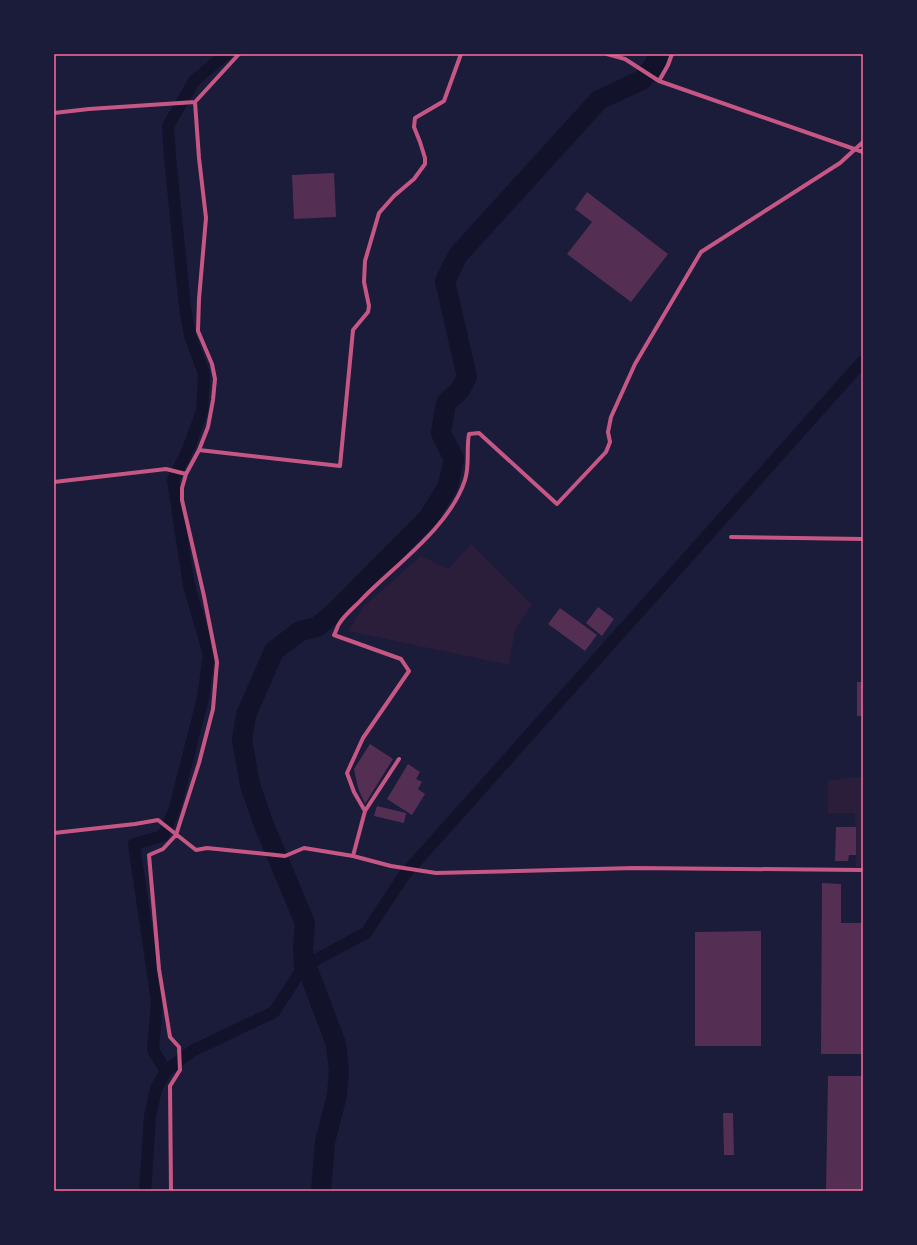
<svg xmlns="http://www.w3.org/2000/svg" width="917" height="1245" font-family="'DejaVu Sans',sans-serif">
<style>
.green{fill:#2a1e3b}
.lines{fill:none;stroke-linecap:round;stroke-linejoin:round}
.canal{stroke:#12122b;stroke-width:12}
.river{stroke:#12122b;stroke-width:20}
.building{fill:#542f53}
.minor{stroke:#c65784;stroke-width:4}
.neatline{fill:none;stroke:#ff6b9d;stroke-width:1.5}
</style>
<rect width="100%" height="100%" fill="#1b1b3a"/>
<path class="green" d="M 471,544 L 532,605 L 515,630 L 509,665 L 348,631 L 364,606 L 421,556 L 448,569 Z
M 855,777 L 863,778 L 863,867 L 856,867 L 855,813 L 828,813 L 828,781 Z"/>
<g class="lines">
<path class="canal" d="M 166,1071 L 192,1051 L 274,1012 L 304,966 L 366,933 L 405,874 L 863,361
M 145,1191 L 150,1117 L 156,1089 L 166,1071 L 153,1050 L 157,1002 L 134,844 L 163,836 L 175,808 L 203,698 L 209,654 L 189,586 L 173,480 L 189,447 L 202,411 L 204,374 L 190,336 L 185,307 L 170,157 L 168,126 L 194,81 L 226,54"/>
<path class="river" d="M 321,1191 L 325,1142 L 337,1095 L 339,1070 L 336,1044 L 308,970 L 304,966 L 303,948 L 305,923 L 264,825 L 250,785 L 242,740 L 246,715 L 274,651 L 300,631 L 317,627 L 335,612 L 429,517 L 448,486 L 454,459 L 441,433 L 446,403 L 460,390 L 467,377 L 445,281 L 458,255 L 599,100 L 642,80 L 655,64 L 658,54"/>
</g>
<path class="building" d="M 334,173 L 336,217 L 294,219 L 292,175 Z
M 587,192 L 668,254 L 631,302 L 567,254 L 592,222 L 575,209 Z
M 598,607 L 614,619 L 602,636 L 586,623 Z
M 560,608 L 597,635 L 585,651 L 548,624 Z
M 857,682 L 863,682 L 863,716 L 857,716 Z
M 370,744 L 393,759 L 365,804 L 358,788 L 354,769 Z
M 408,764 L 420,772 L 416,779 L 422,782 L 418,789 L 425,794 L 412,815 L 387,799 Z
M 377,806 L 406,813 L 404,823 L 374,816 Z
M 836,827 L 856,827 L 856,855 L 849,855 L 848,861 L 835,861 Z
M 822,883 L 841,884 L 841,923 L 863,923 L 863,1054 L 821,1054 Z
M 761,931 L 761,1046 L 695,1046 L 695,932 Z
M 828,1076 L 863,1076 L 863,1191 L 826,1191 Z
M 723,1113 L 733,1113 L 734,1155 L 724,1155 Z"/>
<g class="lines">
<path class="minor" d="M 607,54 L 625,59 L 659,81 L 863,152
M 659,81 L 668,65 L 672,54
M 54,113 L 89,109 L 195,102 L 239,54
M 199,450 L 340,466 L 353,330 L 368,312 L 369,306 L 364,282 L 365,261 L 379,213 L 394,196 L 414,179 L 425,164 L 425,158 L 420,142 L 414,127 L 415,118 L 444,101 L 461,54
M 54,482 L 166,469 L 186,474
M 731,537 L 863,539
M 365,811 L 399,759
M 54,833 L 135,824 L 158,820 L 196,850 L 207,848 L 285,856 L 304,848 L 353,856 L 391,866 L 436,873 L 634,868 L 863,870
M 353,856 L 365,811 L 354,792 L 347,773 L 363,738 L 409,671 L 401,659 L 334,635 C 336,632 337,627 339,624 C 345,614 356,606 364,597 C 398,563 450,526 465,480 C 470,464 466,450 469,434 L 479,433 L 557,504 L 606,452 L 610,442 L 608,432 L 611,417 L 635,364 L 701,252 L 840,163 L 863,142
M 171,1191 L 170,1086 L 180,1070 L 179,1047 L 170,1037 L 159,969 L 149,855 L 163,849 L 176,835 L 199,763 L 213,709 L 217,662 L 204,596 L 182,500 L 182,488 L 186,474 L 199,450 L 208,427 L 213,400 L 215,379 L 212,364 L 198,331 L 199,299 L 206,218 L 199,158 L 195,102"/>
</g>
<rect width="917" height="1245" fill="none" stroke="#1b1b3a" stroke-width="110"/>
<rect x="55" y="55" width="807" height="1135" class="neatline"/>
</svg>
